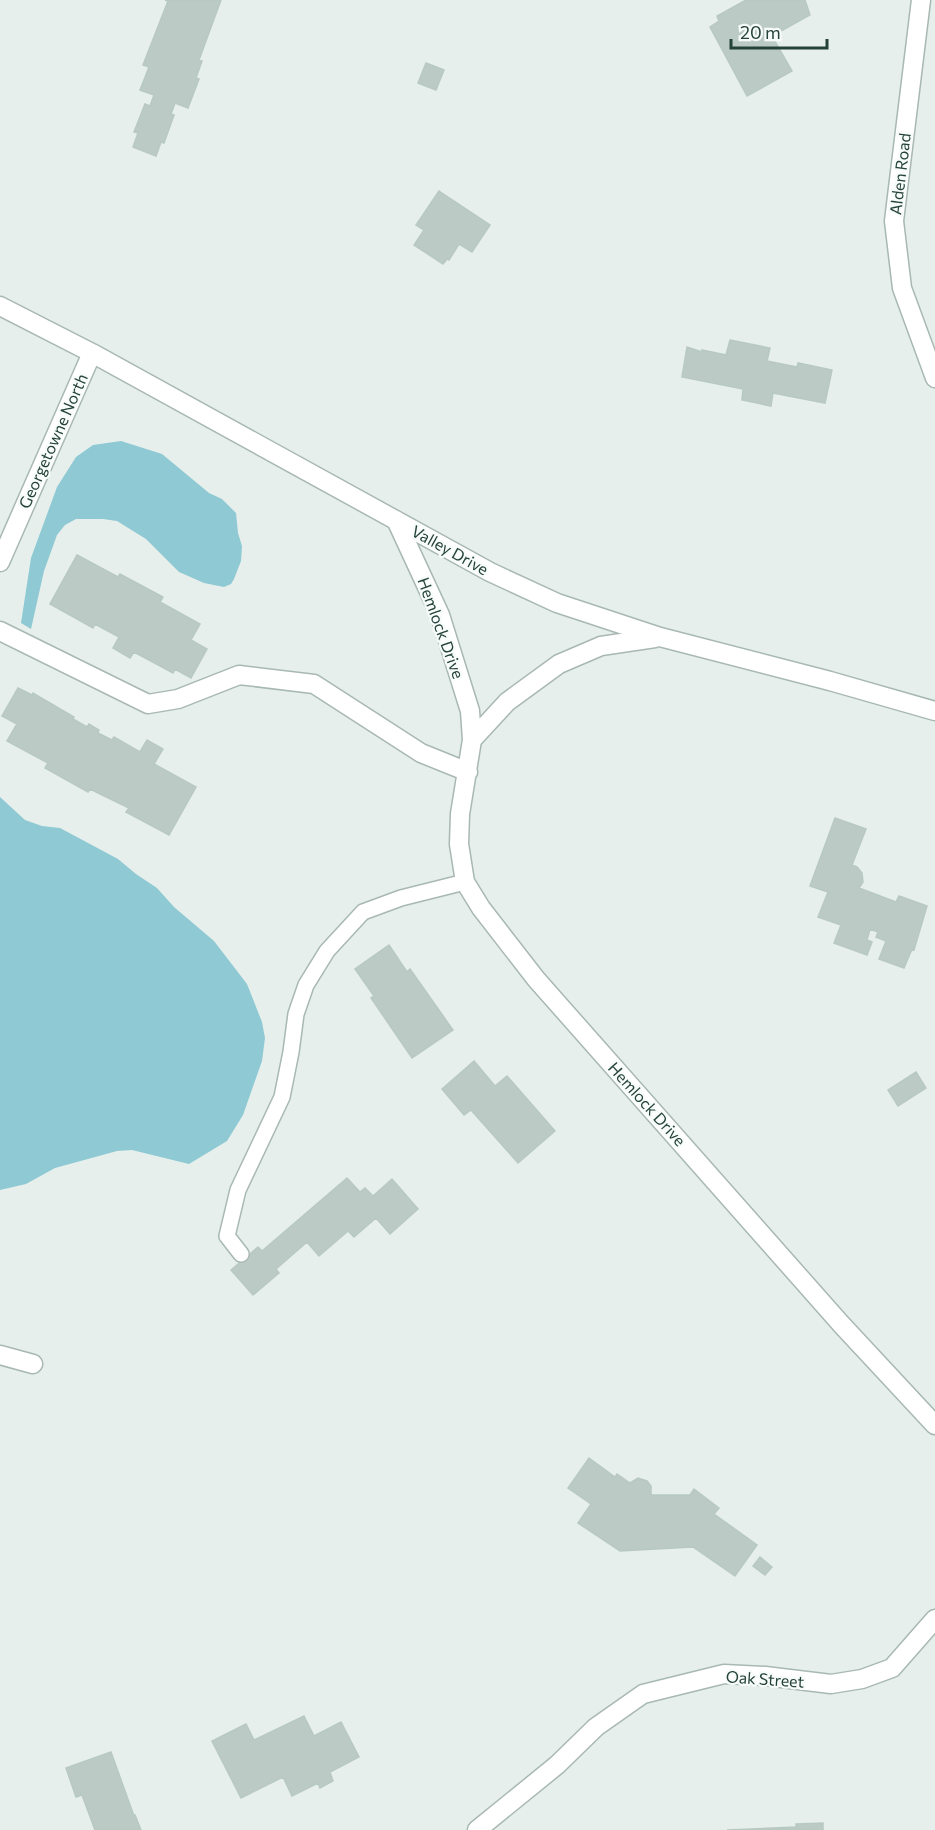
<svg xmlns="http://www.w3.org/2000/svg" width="935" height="1830" font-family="Commissioner,sans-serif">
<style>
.water{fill:#8ec9d4}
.building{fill:#bbcac4;stroke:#b8c9c2;stroke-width:1.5}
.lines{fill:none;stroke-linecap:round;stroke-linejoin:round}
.lane-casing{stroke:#a8b8b2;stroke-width:18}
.street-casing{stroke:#a8b8b2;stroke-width:21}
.lane{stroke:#fff;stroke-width:15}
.street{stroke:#fff;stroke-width:18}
.labels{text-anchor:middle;stroke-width:4.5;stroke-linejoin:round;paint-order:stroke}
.street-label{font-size:16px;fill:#24423a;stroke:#f7fbf9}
</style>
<rect width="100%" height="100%" fill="#e6efeb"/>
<path class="water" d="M 121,441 L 162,454 L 209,493 L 222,499 L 236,513 L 238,533 L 242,546 L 241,561 L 234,579 L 231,584 L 224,587 L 204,583 L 179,572 L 146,539 L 117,521 L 103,519 L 76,519 L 65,525 L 57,535 L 44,571 L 31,629 L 21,623 L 31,558 L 57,487 L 76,457 L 93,445 Z
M 0,797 L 25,820 L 42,826 L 60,828 L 118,859 L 136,874 L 157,888 L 174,907 L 214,941 L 247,984 L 262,1022 L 265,1038 L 262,1061 L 243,1115 L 227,1141 L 189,1164 L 132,1150 L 117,1151 L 55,1168 L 26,1184 L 0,1190 Z"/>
<path class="building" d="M 165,0 L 221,0 L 199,60 L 202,61 L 196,78 L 199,79 L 188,108 L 175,103 L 171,114 L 174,115 L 164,143 L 161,142 L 156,156 L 133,147 L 138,133 L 134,132 L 145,104 L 150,106 L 154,95 L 140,90 L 149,67 L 143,65 L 168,1 Z
M 746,0 L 805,0 L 810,15 L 772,36 L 792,71 L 747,96 L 710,27 L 719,21 L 717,16 Z
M 426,63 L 444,70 L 436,90 L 418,83 Z
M 439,191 L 490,225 L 472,252 L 459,244 L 449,260 L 447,259 L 443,264 L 414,245 L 424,230 L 416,225 Z
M 730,340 L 770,348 L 767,361 L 797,367 L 798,363 L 832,370 L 825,403 L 773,393 L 771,406 L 742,400 L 743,389 L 682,377 L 687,347 L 702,352 L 702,350 L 726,355 Z
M 77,555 L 118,577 L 120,574 L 163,597 L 160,602 L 200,624 L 191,640 L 207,649 L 191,678 L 175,669 L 173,673 L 134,652 L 130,658 L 113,648 L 119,637 L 95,624 L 93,628 L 50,604 Z
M 18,688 L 32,695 L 33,693 L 74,717 L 73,719 L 87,727 L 89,724 L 99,730 L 98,733 L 112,740 L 114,737 L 140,752 L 147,740 L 163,749 L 154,764 L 196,787 L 169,835 L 126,812 L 129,808 L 90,789 L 88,792 L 45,768 L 48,763 L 7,741 L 17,724 L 2,716 Z
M 835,818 L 866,829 L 852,865 L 857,867 L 862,873 L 863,882 L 859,888 L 896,902 L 899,896 L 927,906 L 914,950 L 912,949 L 904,968 L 879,959 L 886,941 L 876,937 L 878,932 L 870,929 L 867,940 L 872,942 L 867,955 L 834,943 L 841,925 L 818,917 L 828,892 L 810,886 Z
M 389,945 L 407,972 L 410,969 L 453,1030 L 412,1058 L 371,998 L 374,996 L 355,969 Z
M 474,1061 L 495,1086 L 507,1076 L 555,1131 L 518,1163 L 471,1110 L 464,1115 L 442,1089 Z
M 916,1072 L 926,1088 L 898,1106 L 888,1090 Z
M 347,1178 L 360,1192 L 365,1188 L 373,1196 L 392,1179 L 418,1209 L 390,1234 L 376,1218 L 354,1237 L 348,1231 L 319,1256 L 307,1242 L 276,1269 L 279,1273 L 253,1295 L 231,1270 L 258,1247 L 262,1251 Z
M 589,1458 L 615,1477 L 617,1474 L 630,1483 L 638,1478 L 647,1481 L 651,1486 L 651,1495 L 690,1495 L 694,1489 L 719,1508 L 714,1514 L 757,1545 L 735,1576 L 693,1547 L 620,1551 L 578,1523 L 591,1504 L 568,1488 Z
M 760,1557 L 772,1567 L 765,1575 L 753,1566 Z
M 304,1716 L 314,1736 L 341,1722 L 359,1757 L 330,1772 L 333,1781 L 320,1788 L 318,1783 L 292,1796 L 283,1777 L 241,1798 L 212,1741 L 246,1724 L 254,1740 Z
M 111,1752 L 134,1816 L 135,1815 L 141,1830 L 95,1830 L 82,1795 L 76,1797 L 66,1768 Z
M 823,1823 L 823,1830 L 727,1830 L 796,1827 L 796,1824 Z"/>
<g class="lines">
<defs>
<path id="lane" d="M 241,1254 L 227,1236 L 238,1190 L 282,1097 L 291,1052 L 296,1014 L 306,985 L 327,951 L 363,912 L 401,898 L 465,882"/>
<path id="street" d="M 921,0 L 894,221 L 902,288 L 935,378
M 0,306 L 92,353 L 490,572 L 557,603 L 660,637 L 830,681 L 935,711
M 396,520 L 440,615 L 470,711 L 472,740 L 460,814 L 459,844 L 465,882 L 481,908 L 536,979 L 841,1324 L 935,1425
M 0,562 L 92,353
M 0,631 L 148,704 L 178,699 L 239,675 L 314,684 L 421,753 L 468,772
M 472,740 L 507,702 L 559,664 L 601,646 L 655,638
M 0,1355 L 33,1364
M 477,1830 L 557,1765 L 596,1727 L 643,1694 L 724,1674 L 765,1676 L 831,1684 L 862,1679 L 892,1668 L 935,1619"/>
</defs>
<use href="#lane" class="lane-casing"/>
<use href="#street" class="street-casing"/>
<use href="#lane" class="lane"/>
<use href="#street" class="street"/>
</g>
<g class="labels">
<g class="street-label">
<text transform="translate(900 174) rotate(-83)" y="6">Alden Road</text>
<text transform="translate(53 441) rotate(-66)" y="6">Georgetowne North</text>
<text transform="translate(450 550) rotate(29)" y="6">Valley Drive</text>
<text transform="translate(441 628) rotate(70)" y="6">Hemlock Drive</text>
<text transform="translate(647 1104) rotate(48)" y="6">Hemlock Drive</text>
<text transform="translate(765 1679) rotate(4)" y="6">Oak Street</text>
</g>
</g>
<path d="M731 39v9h96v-9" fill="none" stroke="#24423a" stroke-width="3"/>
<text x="740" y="39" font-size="18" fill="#24423a" stroke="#f7fbf9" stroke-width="4.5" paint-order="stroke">20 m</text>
</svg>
